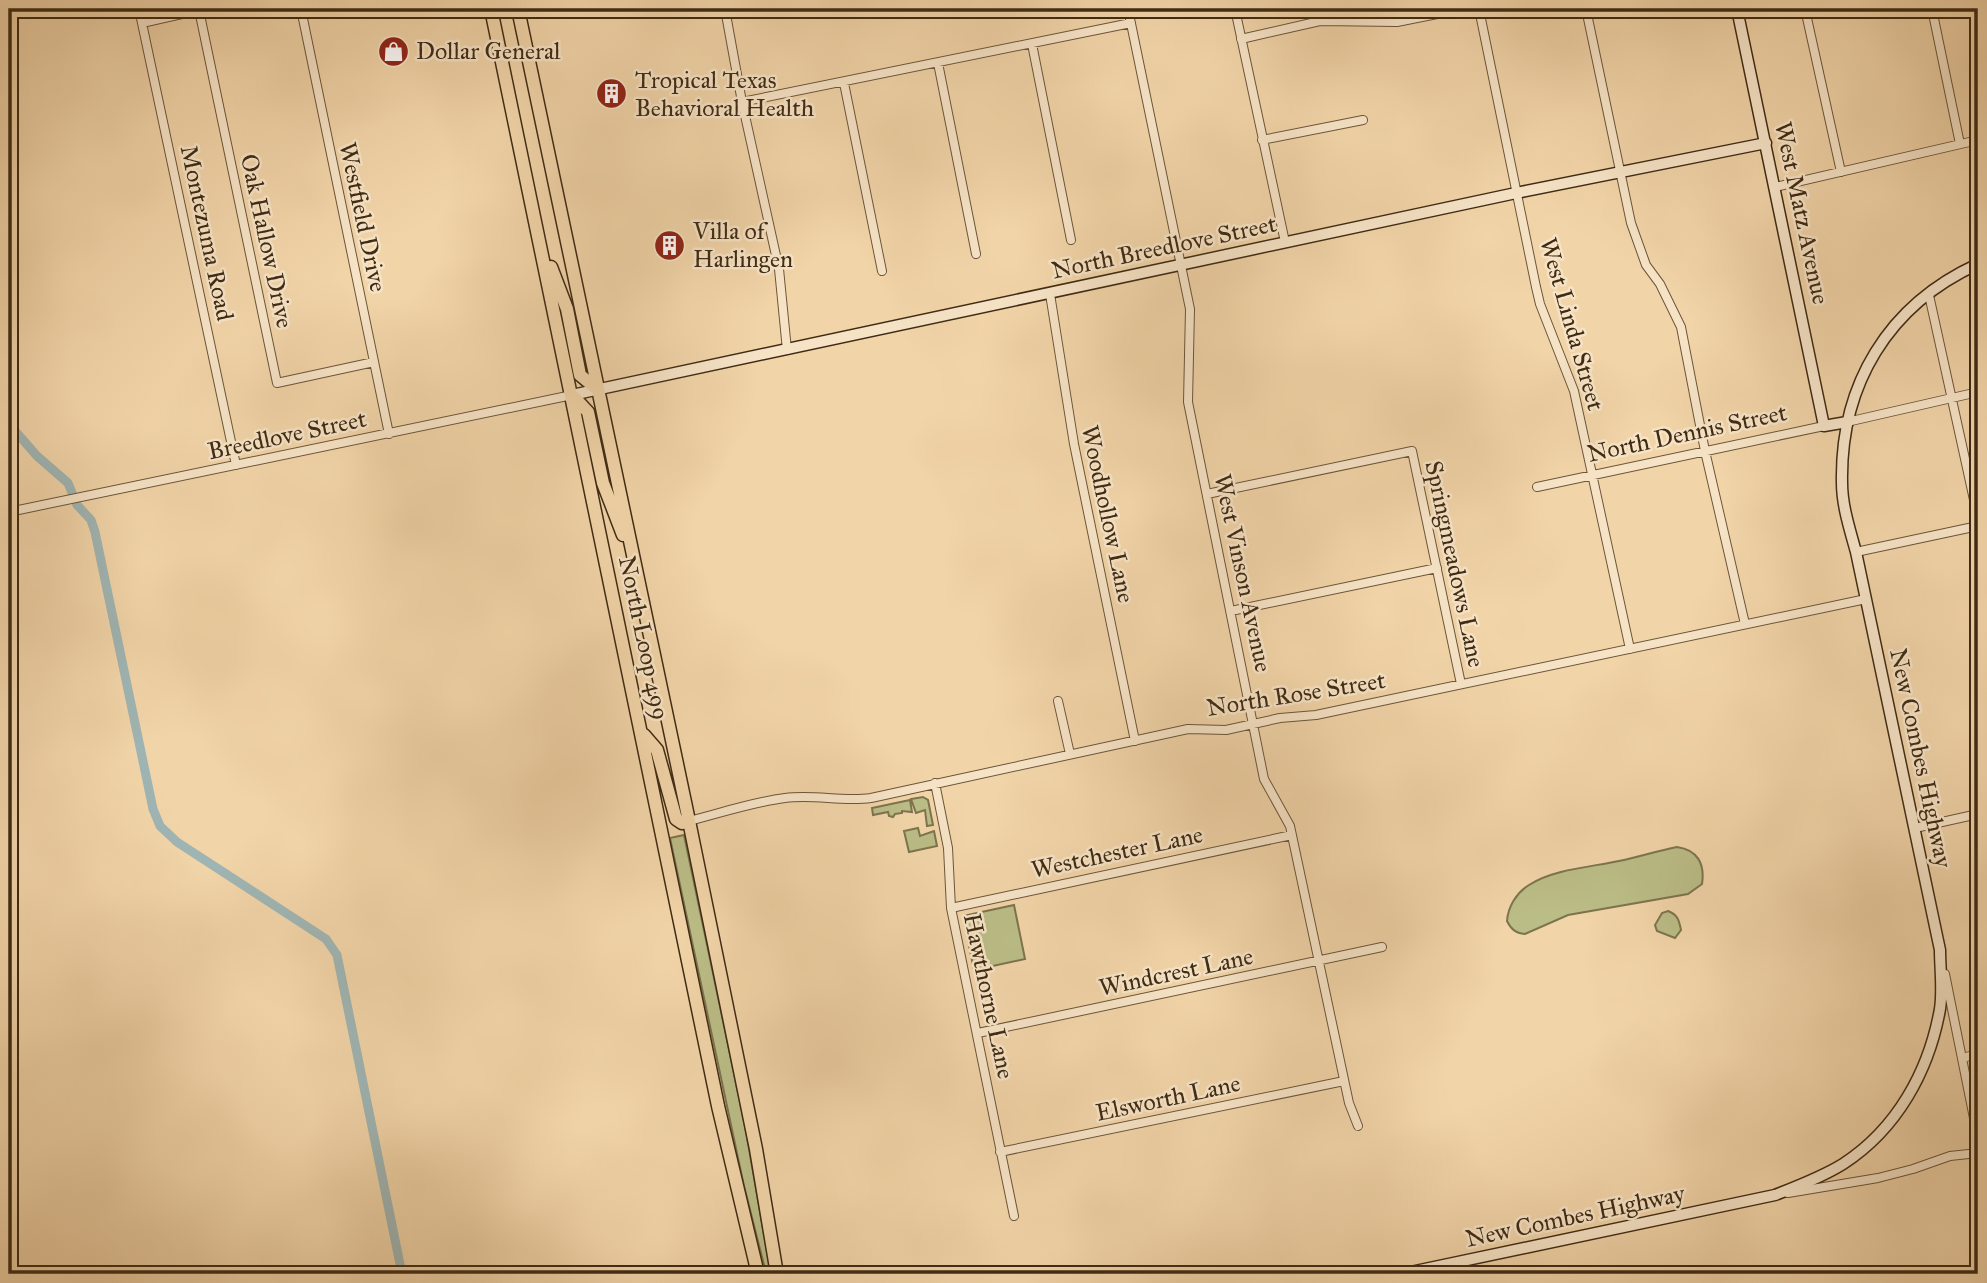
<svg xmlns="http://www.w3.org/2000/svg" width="1987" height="1283" font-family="'IM FELL Great Primer',serif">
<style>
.green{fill:#bbbd87;stroke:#7d744e;stroke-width:2}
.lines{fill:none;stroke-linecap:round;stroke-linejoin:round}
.canal{stroke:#9fb5b3;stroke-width:9}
.street-casing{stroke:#6c5539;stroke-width:10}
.secondary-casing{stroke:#3f2b14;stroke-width:13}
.primary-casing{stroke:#3f2b14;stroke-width:15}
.street{stroke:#f6e3c6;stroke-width:8}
.secondary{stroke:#f6e3c6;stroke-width:10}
.primary{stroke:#f1d4a8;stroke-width:12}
.labels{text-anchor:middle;stroke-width:5;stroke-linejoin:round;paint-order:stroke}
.poi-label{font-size:24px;fill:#3f2b14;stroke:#f6e3c6;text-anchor:start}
.street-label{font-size:24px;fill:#3f2b14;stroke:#f6e3c6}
</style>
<rect width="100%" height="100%" fill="#f1d4a8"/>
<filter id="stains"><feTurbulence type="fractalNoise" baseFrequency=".00286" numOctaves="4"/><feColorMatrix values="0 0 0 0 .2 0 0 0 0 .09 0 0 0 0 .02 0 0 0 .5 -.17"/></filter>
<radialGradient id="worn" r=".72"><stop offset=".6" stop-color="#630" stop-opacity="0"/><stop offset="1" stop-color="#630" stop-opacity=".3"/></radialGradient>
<path class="green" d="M 923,797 L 928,800 L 933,825 L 927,826 L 925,810 L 916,813 L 911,799 Z
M 910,800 L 912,812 L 902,811 L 902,813 L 895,814 L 893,817 L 889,816 L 888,812 L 873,815 L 872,808 Z
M 918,828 L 920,836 L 934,831 L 937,846 L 909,852 L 904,831 Z
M 684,835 L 745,1126 L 771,1274 L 766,1273 L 744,1186 L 670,838 Z
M 1677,847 C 1698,850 1705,864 1702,884 L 1688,894 L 1568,915 L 1525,934 C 1515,933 1511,929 1507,921 C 1508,907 1516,893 1529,885 C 1554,869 1591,867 1619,861 C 1638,857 1657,851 1677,847 Z
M 1014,905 L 1025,959 L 974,970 L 963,916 Z
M 1668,911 C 1678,915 1679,920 1681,930 L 1675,938 L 1657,931 L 1655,925 L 1662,913 Z"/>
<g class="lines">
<path class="canal" d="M 9,424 L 37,456 L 68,483 L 77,505 L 91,520 L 95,532 L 153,809 L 160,826 L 177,842 L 326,939 L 337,955 L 402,1274"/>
<defs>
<path id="street" d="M 139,9 L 236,465
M 301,9 L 389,434
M 725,9 L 742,102 L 779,269 L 787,350
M 1128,9 L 1190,309 L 1188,402 L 1264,779 L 1290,826 L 1349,1103 L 1358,1126
M 1235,9 L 1285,242
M 1479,9 L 1536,287 L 1540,304 L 1574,391 L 1630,649
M 1586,9 L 1631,223 L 1646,265 L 1660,284 L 1681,327 L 1705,451 L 1745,624
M 1805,9 L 1841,172
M 1932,9 L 1960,144
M 199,10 L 277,383 L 374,362
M 142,23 L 204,9
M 1241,39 L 1320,21 L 1397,22 L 1462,9
M 1032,44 L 1071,240
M 938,63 L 976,254
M 844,83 L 882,271
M 742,102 L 1131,23
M 1262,140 L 1363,120
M 1775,187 L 1978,140
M 1050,294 L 1074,444 L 1135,741
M 1929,295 L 1978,518
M 1847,422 L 1978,392
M 1537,487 L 1824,426
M 1207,494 L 1412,451 L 1461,684
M 9,512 L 572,395
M 1856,552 L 1978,526
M 1231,611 L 1437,568
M 1058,701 L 1070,754
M 935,783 L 948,848 L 951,908 L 1014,1216
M 689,821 C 721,813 753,802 785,798 C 814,794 842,802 871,798 L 1188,729 L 1226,730 L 1280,718 L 1316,715 L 1866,599
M 1915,828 L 1978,814
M 951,908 L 1292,835
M 1945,974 L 1978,1138
M 978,1033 L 1382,947
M 1962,1058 L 1978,1054
M 1000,1152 L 1344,1081
M 1788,1193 L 1878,1178 L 1913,1169 L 1950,1156 L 1978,1153"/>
<path id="secondary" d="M 1737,9 L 1824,426 L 1847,422
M 572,395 L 1516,193 L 1766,143
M 1401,1274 L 1775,1195 C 1798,1186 1822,1177 1843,1164 C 1897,1129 1929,1071 1940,1009 C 1943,990 1940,969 1940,950 L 1856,552 C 1850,530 1842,506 1842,483 C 1840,385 1888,305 1978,264"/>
<path id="primary" d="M 491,9 L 718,1106 L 758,1274
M 518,9 L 689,821 L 756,1149 L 777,1274
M 551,267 L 567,309 L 580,375 L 598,390
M 574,397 L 588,412 L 603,483 L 623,535
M 644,735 L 657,750 L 676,819 L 682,823 L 689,821"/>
</defs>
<use href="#street" class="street-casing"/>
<use href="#secondary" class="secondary-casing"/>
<use href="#primary" class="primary-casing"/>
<use href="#street" class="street"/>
<use href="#secondary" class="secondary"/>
<use href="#primary" class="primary"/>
</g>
<defs>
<symbol id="shop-disc" viewBox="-11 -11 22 22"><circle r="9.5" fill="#8f2418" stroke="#f6e3c6"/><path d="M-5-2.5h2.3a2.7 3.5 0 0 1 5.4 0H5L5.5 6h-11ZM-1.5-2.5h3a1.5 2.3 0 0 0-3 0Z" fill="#fff"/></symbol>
<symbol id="building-disc" viewBox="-11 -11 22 22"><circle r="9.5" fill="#8f2418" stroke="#f6e3c6"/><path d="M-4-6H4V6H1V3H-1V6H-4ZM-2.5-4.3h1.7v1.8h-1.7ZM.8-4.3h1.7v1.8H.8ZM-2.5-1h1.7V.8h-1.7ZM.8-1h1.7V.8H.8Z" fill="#fff"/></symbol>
</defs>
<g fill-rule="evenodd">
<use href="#shop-disc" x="376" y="34" width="35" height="35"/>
<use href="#building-disc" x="594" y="76" width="35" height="35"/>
<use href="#building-disc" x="652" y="228" width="35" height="35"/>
</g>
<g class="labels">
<g class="poi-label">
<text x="416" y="59">Dollar General</text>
<text x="635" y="88">Tropical Texas<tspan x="635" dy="28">Behavioral Health</tspan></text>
<text x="693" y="239">Villa of<tspan x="693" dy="28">Harlingen</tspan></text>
</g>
<g class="street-label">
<text transform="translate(1802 213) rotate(78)" y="8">West Matz Avenue</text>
<text transform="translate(363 217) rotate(78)" y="8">Westfield Drive</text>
<text transform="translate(207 233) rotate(78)" y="8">Montezuma Road</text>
<text transform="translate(267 241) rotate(78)" y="8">Oak Hallow Drive</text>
<text transform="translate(1164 247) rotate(-12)" y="8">North Breedlove Street</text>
<text transform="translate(1572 324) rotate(74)" y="8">West Linda Street</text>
<text transform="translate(1687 433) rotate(-12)" y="8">North Dennis Street</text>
<text transform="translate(287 435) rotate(-12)" y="8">Breedlove Street</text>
<text transform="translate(1108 514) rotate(78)" y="8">Woodhollow Lane</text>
<text transform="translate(1455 564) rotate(78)" y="8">Springmeadows Lane</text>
<text transform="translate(1243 573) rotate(78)" y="8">West Vinson Avenue</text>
<text transform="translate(644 638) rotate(78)" y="8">North Loop 499</text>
<text transform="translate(1296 694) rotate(-9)" y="8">North Rose Street</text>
<text transform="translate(1921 758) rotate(78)" y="8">New Combes Highway</text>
<text transform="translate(1117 852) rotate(-12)" y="8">Westchester Lane</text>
<text transform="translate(1176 972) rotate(-12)" y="8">Windcrest Lane</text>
<text transform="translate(989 996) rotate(78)" y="8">Hawthorne Lane</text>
<text transform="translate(1168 1098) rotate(-12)" y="8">Elsworth Lane</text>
<text transform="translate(1575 1216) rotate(-12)" y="8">New Combes Highway</text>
</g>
</g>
<rect width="1987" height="1283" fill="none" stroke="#f1d4a8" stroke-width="35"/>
<rect x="10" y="10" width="1966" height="1262" fill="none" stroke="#3f2b14" stroke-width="3.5"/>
<rect x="18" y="18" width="1952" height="1248" fill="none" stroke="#3f2b14" stroke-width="2"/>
<rect width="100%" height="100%" filter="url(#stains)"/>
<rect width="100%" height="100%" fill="url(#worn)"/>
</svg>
